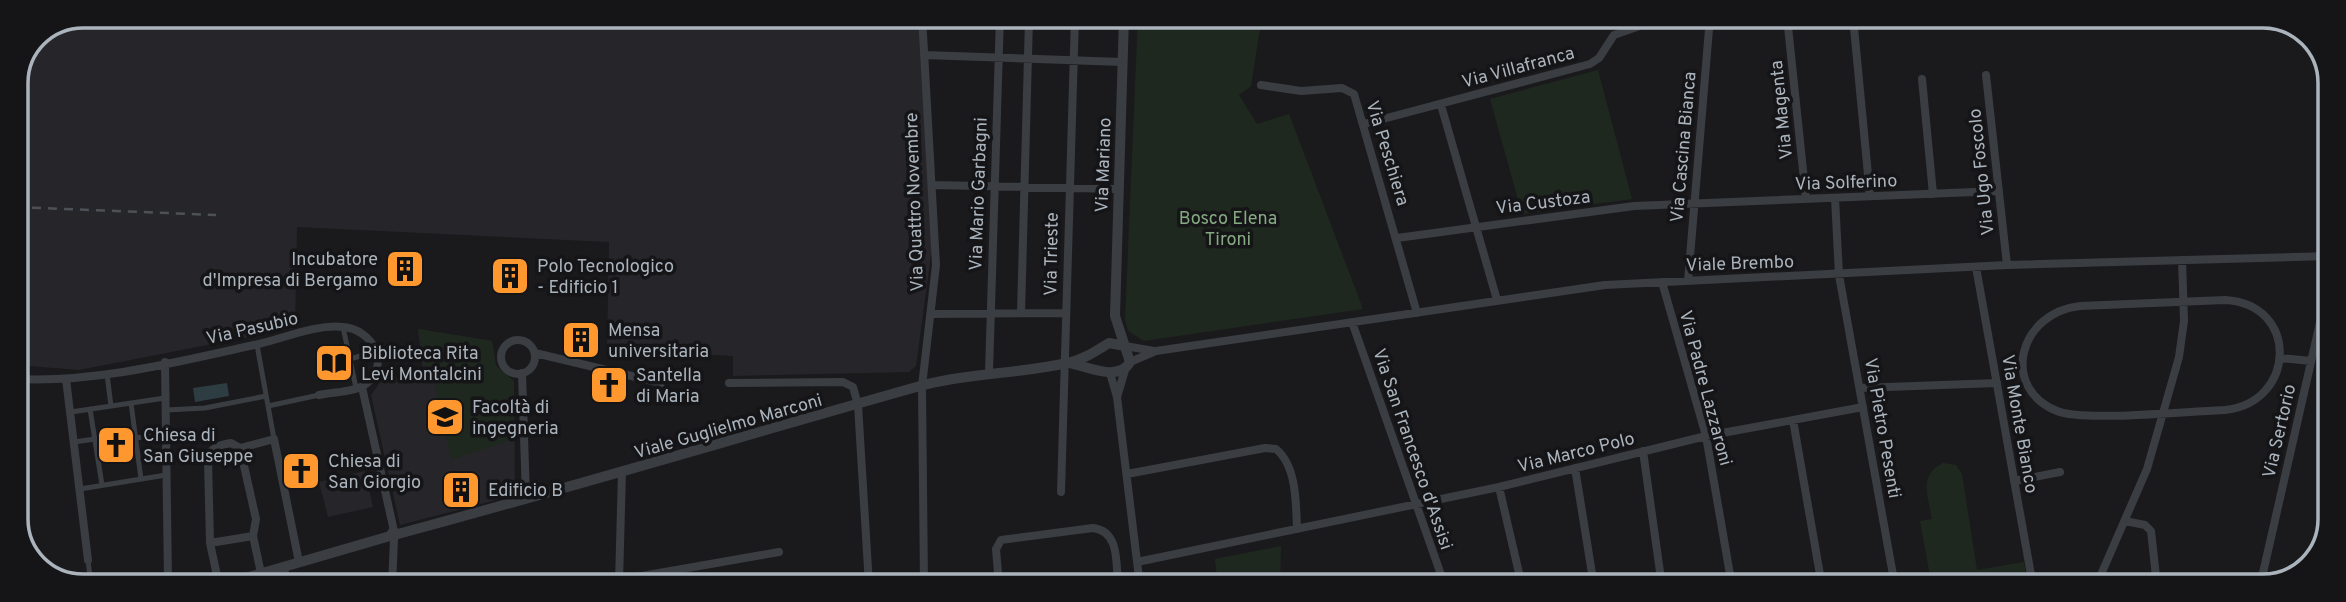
<svg xmlns="http://www.w3.org/2000/svg" width="2346" height="602" font-family="Overpass,sans-serif">
<style>
.built{fill:#26262a}
.green{fill:#1f281f}
.water{fill:#2e3d42}
.lines{fill:none;stroke-linecap:round;stroke-linejoin:round}
.pedestrian{stroke:#3a3d42;stroke-width:5}
.minor{stroke:#3a3d42;stroke-width:8}
.tertiary{stroke:#3a3d42;stroke-width:10}
.rail{stroke:#4d5157;stroke-width:2.5;stroke-dasharray:9 7;stroke-linecap:butt}
.labels{text-anchor:middle;stroke-width:7;stroke-linejoin:round;paint-order:stroke}
.street-label{font-size:18px;fill:#abb4bd;stroke:#151518}
.park-label{font-size:18px;fill:#85aa81;stroke:#151518}
.poi-label{font-size:18px;fill:#abb4bd;stroke:#151518;text-anchor:start}
.rim{fill:none;stroke:#abb4bd;stroke-width:3.5}
</style>
<rect width="100%" height="100%" fill="#1a1a1d"/>
<path class="built" d="M 83,16 L 919,16 L 932,247 L 916,366 L 909,372 L 733,376 L 733,356 L 607,350 L 609,242 L 297,227 L 295,328 L 79,370 L 16,365 L 16,82 L 36,35 Z
M 418,329 L 492,341 L 496,366 L 514,381 L 515,495 L 400,525 L 371,395 L 381,381 L 423,371 Z
M 365,471 L 373,507 L 328,517 L 319,482 Z"/>
<path class="green" d="M 1138,16 L 1262,16 L 1251,86 L 1239,95 L 1257,124 L 1289,114 L 1363,309 L 1144,341 L 1128,331 L 1125,321 Z
M 1598,70 L 1632,199 L 1522,214 L 1490,99 Z
M 418,329 L 492,341 L 496,366 L 514,381 L 514,439 L 451,460 L 434,380 L 427,373 Z
M 1943,463 L 1956,465 L 1962,474 L 1977,570 L 2024,562 L 2028,586 L 1901,586 L 1900,581 L 1930,576 L 1920,521 L 1932,519 C 1928,496 1918,475 1943,463 Z
M 1281,546 L 1280,586 L 1218,586 L 1215,559 Z"/>
<path class="water" d="M 227,383 L 229,396 L 195,402 L 193,388 Z"/>
<g class="lines">
<path class="pedestrian" d="M 343,327 L 356,388
M 257,345 L 274,439
M 350,359 L 377,351
M 107,374 L 111,406
M 131,403 L 141,479
M 268,406 L 319,395
M 90,409 L 102,485
M 166,410 L 205,408 L 266,396
M 71,412 L 165,398
M 136,438 L 165,433
M 74,442 L 95,439
M 80,489 L 166,475
M 88,560 L 91,585"/>
<path class="minor" d="M 922,16 L 936,265 L 922,386 L 924,585
M 1787,17 L 1806,199
M 1853,17 L 1870,196
M 924,55 L 1122,62
M 1986,75 L 2007,265
M 1922,79 L 1933,194
M 1261,85 L 1301,91 L 1342,88 L 1354,94 L 1417,313
M 1441,105 L 1497,300
M 1364,124 L 1590,64 L 1599,58 L 1614,35 L 1665,17
M 932,185 L 1118,189
M 1835,198 L 1839,275 L 1895,586
M 1397,238 L 1634,206 L 1999,191
M 1976,267 L 2033,586
M 1688,281 L 1710,17
M 1662,282 L 1706,436 L 1732,586
M 2225,300 C 2300,304 2296,403 2225,410 C 2191,411 2083,422 2057,411 C 2000,388 2018,313 2080,306 Z
M 1021,313 L 1029,19
M 932,314 L 1066,313
M 1352,322 L 1445,586
M501 357a17 17 0 1 1 34 0a17 17 0 1 1-34 0Z
M 1125,346 L 1154,351
M 535,353 L 661,383
M 2280,358 L 2311,361
M 165,362 L 168,581
M 1130,362 L 1156,351 L 1605,285 L 2007,265 L 2329,256
M 989,372 L 1000,16
M 522,373 L 526,498
M 1110,373 L 1117,397 L 1140,586
M 16,379 C 95,383 177,362 254,345 C 283,339 314,324 343,327 C 371,329 392,363 366,384 C 356,392 333,392 319,395
M 66,379 L 88,560
M 729,383 L 843,382 L 853,387 L 858,405 L 869,585
M 362,387 L 394,531
M 1860,388 L 1997,383
M 1117,397 L 1125,370
M 1793,420 L 1822,586
M 240,448 L 274,439 L 299,562
M 1643,451 L 1662,586
M 1575,468 L 1594,586
M 1127,474 L 1265,448 L 1276,449 C 1297,466 1296,505 1297,529
M 2014,481 L 2060,472
M 1499,487 L 1522,586
M 1061,492 L 1075,16
M 2125,521 L 2145,525 L 2151,531 L 2157,586
M 253,536 L 210,543 L 208,460 C 209,447 220,445 231,443 L 240,448 L 256,519 L 253,536 L 261,573
M 210,543 L 219,585
M 1137,562 L 1499,487 L 1706,436 L 1863,407
M 283,567 L 289,585
M 619,580 L 779,552
M 619,582 L 622,472
M 392,585 L 394,539
M 999,585 L 996,549 L 1001,540 L 1093,528 C 1120,531 1116,564 1118,586
M 1835,586 L 1894,581
M 2096,586 L 2147,469 L 2179,357 L 2184,321 L 2182,260
M 2260,586 L 2329,283"/>
<path class="tertiary" d="M 1070,363 C 1088,367 1119,382 1130,362 L 1115,316 L 1124,16
M 157,585 L 168,581 L 177,585
M 221,585 L 390,536 L 393,532 L 398,534 C 573,487 746,435 920,386 C 968,373 1018,374 1067,363 C 1083,360 1096,351 1109,343 L 1125,346"/>
<path class="rail" d="M 16,207 L 216,215"/>
</g>
<defs>
<symbol id="building-square" viewBox="-11 -11 22 22"><rect x="-9" y="-9" width="18" height="18" rx="4" fill="#ff972f" stroke="#151518"/><path d="M-4-6H4V6H1V3H-1V6H-4ZM-2.5-4.3h1.7v1.8h-1.7ZM.8-4.3h1.7v1.8H.8ZM-2.5-1h1.7V.8h-1.7ZM.8-1h1.7V.8H.8Z" fill="#111"/></symbol>
<symbol id="library-square" viewBox="-11 -11 22 22"><rect x="-9" y="-9" width="18" height="18" rx="4" fill="#ff972f" stroke="#151518"/><path d="M-6-4Q-3-5.5-.7-3.5V5Q-3 3-6 4ZM6-4Q3-5.5 .7-3.5V5Q3 3 6 4Z" fill="#111"/></symbol>
<symbol id="church-square" viewBox="-11 -11 22 22"><rect x="-9" y="-9" width="18" height="18" rx="4" fill="#ff972f" stroke="#151518"/><path d="M-1.2-6h2.4v3.5h3.3v2.4h-3.3V6h-2.4V-.1h-3.3v-2.4h3.3Z" fill="#111"/></symbol>
<symbol id="university-square" viewBox="-11 -11 22 22"><rect x="-9" y="-9" width="18" height="18" rx="4" fill="#ff972f" stroke="#151518"/><path d="M0-5L7-2L0 1L-7-2ZM-4 1L0 2.5L4 1V4Q0 6-4 4Z" fill="#111"/></symbol>
</defs>
<g fill-rule="evenodd">
<use href="#building-square" x="383" y="247" width="44" height="44"/>
<use href="#building-square" x="488" y="254" width="44" height="44"/>
<use href="#building-square" x="559" y="318" width="44" height="44"/>
<use href="#library-square" x="312" y="341" width="44" height="44"/>
<use href="#church-square" x="587" y="363" width="44" height="44"/>
<use href="#university-square" x="423" y="395" width="44" height="44"/>
<use href="#church-square" x="94" y="423" width="44" height="44"/>
<use href="#church-square" x="279" y="449" width="44" height="44"/>
<use href="#building-square" x="439" y="468" width="44" height="44"/>
</g>
<g class="labels">
<g class="street-label">
<text transform="translate(1518 67) rotate(-15)" y="6">Via Villafranca</text>
<text transform="translate(1781 110) rotate(-96)" y="6">Via Magenta</text>
<text transform="translate(1683 147) rotate(-85)" y="6">Via Cascina Bianca</text>
<text transform="translate(1388 153) rotate(73)" y="6">Via Peschiera</text>
<text transform="translate(1103 165) rotate(-88)" y="6">Via Mariano</text>
<text transform="translate(1981 172) rotate(-96)" y="6">Via Ugo Foscolo</text>
<text transform="translate(1846 182) rotate(-2)" y="6">Via Solferino</text>
<text transform="translate(978 194) rotate(-88)" y="6">Via Mario Garbagni</text>
<text transform="translate(914 202) rotate(-92)" y="6">Via Quattro Novembre</text>
<text transform="translate(1543 202) rotate(-7)" y="6">Via Custoza</text>
<text transform="translate(1051 254) rotate(-89)" y="6">Via Trieste</text>
<text transform="translate(1740 263) rotate(-2)" y="6">Viale Brembo</text>
<text transform="translate(252 328) rotate(-13)" y="6">Via Pasubio</text>
<text transform="translate(1706 388) rotate(75)" y="6">Via Padre Lazzaroni</text>
<text transform="translate(2020 424) rotate(80)" y="6">Via Monte Bianco</text>
<text transform="translate(728 426) rotate(-16)" y="6">Viale Guglielmo Marconi</text>
<text transform="translate(1883 428) rotate(80)" y="6">Via Pietro Pesenti</text>
<text transform="translate(2279 431) rotate(-77)" y="6">Via Sertorio</text>
<text transform="translate(1413 449) rotate(71)" y="6">Via San Francesco d'Assisi</text>
<text transform="translate(1576 452) rotate(-14)" y="6">Via Marco Polo</text>
</g>
<g class="park-label">
<text x="1228" y="224">Bosco Elena<tspan x="1228" dy="21">Tironi</tspan></text>
</g>
<g class="poi-label">
<text x="378" y="265" text-anchor="end">Incubatore<tspan x="378" dy="21">d'Impresa di Bergamo</tspan></text>
<text x="537" y="272">Polo Tecnologico<tspan x="537" dy="21">- Edificio 1</tspan></text>
<text x="608" y="336">Mensa<tspan x="608" dy="21">universitaria</tspan></text>
<text x="361" y="359">Biblioteca Rita<tspan x="361" dy="21">Levi Montalcini</tspan></text>
<text x="636" y="381">Santella<tspan x="636" dy="21">di Maria</tspan></text>
<text x="472" y="413">Facoltà di<tspan x="472" dy="21">ingegneria</tspan></text>
<text x="143" y="441">Chiesa di<tspan x="143" dy="21">San Giuseppe</tspan></text>
<text x="328" y="467">Chiesa di<tspan x="328" dy="21">San Giorgio</tspan></text>
<text x="488" y="496">Edificio B</text>
</g>
</g>
<path d="M0 0H2346V602H0ZM83 28H2263A55 55 0 0 1 2318 83V519A55 55 0 0 1 2263 574H83A55 55 0 0 1 28 519V83A55 55 0 0 1 83 28Z" fill="#151518" fill-rule="evenodd"/>
<path class="rim" d="M83 28H2263A55 55 0 0 1 2318 83V519A55 55 0 0 1 2263 574H83A55 55 0 0 1 28 519V83A55 55 0 0 1 83 28Z"/>
</svg>
